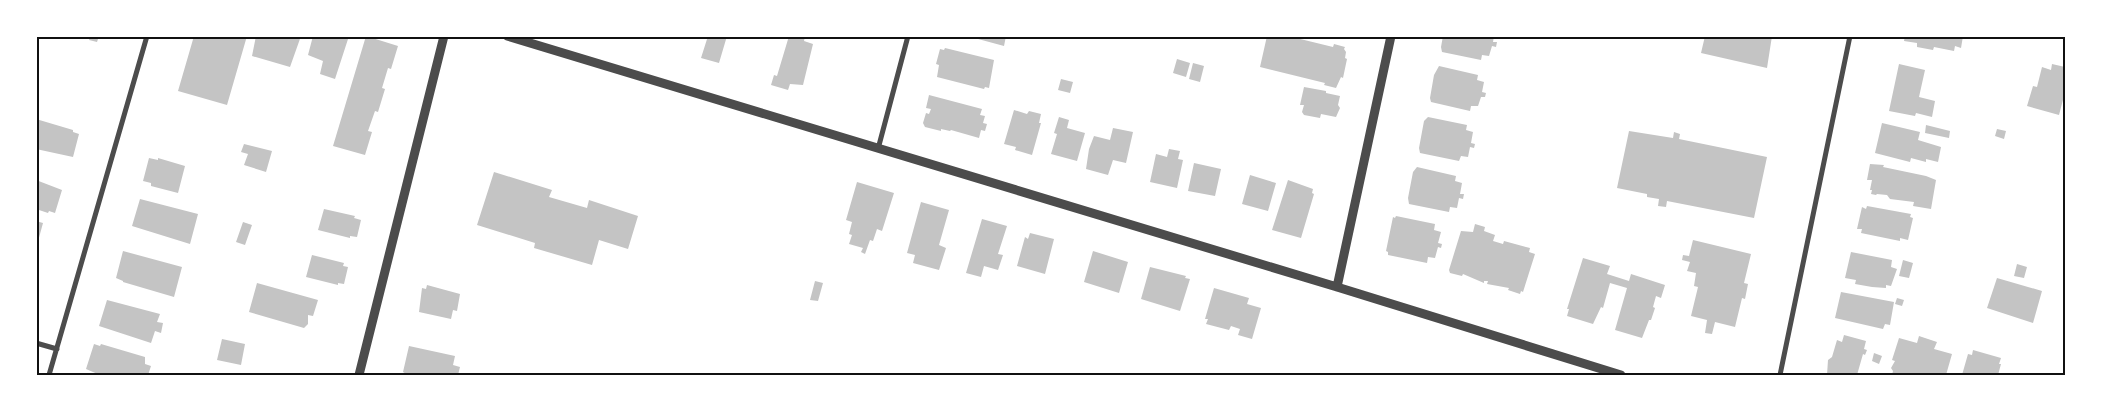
<svg xmlns="http://www.w3.org/2000/svg" width="2101" height="411" font-family="'Noto Serif',serif">
<style>
.building{fill:#c4c4c4}
.lines{fill:none;stroke-linecap:round;stroke-linejoin:round}
.minor{stroke:#4c4c4c;stroke-width:5}
.tertiary{stroke:#4c4c4c;stroke-width:9}
.neatline{fill:none;stroke:#111;stroke-width:2}
</style>
<rect width="100%" height="100%" fill="#fff"/>
<path class="building" d="M 90,36 L 99,36 L 97,42 L 89,40 Z
M 194,36 L 247,36 L 227,105 L 178,91 Z
M 256,36 L 301,36 L 290,67 L 252,56 Z
M 313,36 L 349,36 L 335,79 L 320,74 L 323,61 L 308,55 Z
M 366,36 L 398,46 L 391,69 L 388,68 L 382,88 L 385,89 L 378,112 L 375,111 L 368,131 L 372,132 L 365,155 L 333,146 Z
M 708,36 L 727,36 L 719,63 L 701,58 Z
M 789,36 L 805,36 L 804,41 L 813,44 L 803,85 L 790,84 L 788,90 L 771,85 L 774,75 L 777,76 Z
M 967,36 L 1006,36 L 1004,46 Z
M 1267,36 L 1288,36 L 1333,47 L 1334,44 L 1345,47 L 1344,49 L 1346,52 L 1345,58 L 1347,59 L 1343,78 L 1341,77 L 1336,88 L 1324,85 L 1325,83 L 1260,67 Z
M 1443,36 L 1494,36 L 1493,42 L 1497,42 L 1496,47 L 1492,46 L 1489,56 L 1482,55 L 1481,60 L 1442,52 L 1441,47 Z
M 1705,36 L 1772,36 L 1767,68 L 1701,53 Z
M 1905,36 L 1963,36 L 1961,48 L 1955,46 L 1954,51 L 1934,47 L 1933,50 L 1917,47 L 1917,43 L 1904,41 Z
M 945,48 L 994,60 L 989,88 L 985,87 L 984,89 L 937,77 L 939,65 L 936,64 L 940,49 L 944,50 Z
M 1177,59 L 1190,63 L 1186,77 L 1173,73 Z
M 1193,63 L 1204,66 L 1200,82 L 1189,79 Z
M 1899,64 L 1925,70 L 1919,97 L 1935,101 L 1932,117 L 1916,113 L 1915,116 L 1889,111 Z
M 2052,64 L 2065,67 L 2065,92 L 2059,115 L 2027,106 L 2033,86 L 2037,87 L 2042,67 L 2051,70 Z
M 1439,66 L 1478,75 L 1477,80 L 1484,82 L 1482,92 L 1486,93 L 1485,97 L 1481,97 L 1478,106 L 1471,106 L 1470,111 L 1431,102 L 1430,98 L 1434,75 Z
M 1061,79 L 1073,82 L 1070,93 L 1058,90 Z
M 1304,87 L 1326,91 L 1326,93 L 1340,96 L 1338,105 L 1340,108 L 1336,117 L 1321,114 L 1320,118 L 1304,115 L 1302,112 L 1304,105 L 1300,105 Z
M 929,95 L 982,109 L 980,115 L 985,116 L 983,123 L 987,124 L 985,131 L 981,130 L 979,138 L 951,130 L 950,131 L 941,129 L 941,131 L 925,127 L 923,123 L 926,113 L 929,114 L 931,109 L 926,108 Z
M 1014,110 L 1027,114 L 1029,111 L 1041,114 L 1039,123 L 1041,123 L 1032,155 L 1015,150 L 1016,147 L 1004,144 Z
M 1059,117 L 1069,120 L 1067,128 L 1085,133 L 1077,161 L 1051,154 L 1057,134 L 1054,133 Z
M 1428,117 L 1467,125 L 1466,130 L 1473,132 L 1471,143 L 1475,144 L 1474,148 L 1470,147 L 1468,157 L 1461,156 L 1459,161 L 1420,153 L 1419,148 L 1424,121 Z
M 36,119 L 73,130 L 73,132 L 79,134 L 73,157 L 36,149 Z
M 1882,123 L 1920,132 L 1918,140 L 1941,147 L 1938,162 L 1926,159 L 1926,162 L 1911,158 L 1910,162 L 1875,153 Z
M 1926,125 L 1950,131 L 1949,138 L 1925,133 Z
M 1113,128 L 1133,132 L 1126,163 L 1113,160 L 1108,175 L 1086,169 L 1089,149 L 1094,136 L 1110,140 Z
M 1997,129 L 2006,131 L 2004,139 L 1995,136 Z
M 1629,131 L 1673,138 L 1674,132 L 1680,134 L 1679,139 L 1767,157 L 1754,218 L 1667,201 L 1666,207 L 1658,206 L 1659,199 L 1647,197 L 1647,194 L 1617,188 Z
M 244,144 L 272,151 L 266,172 L 244,165 L 248,154 L 241,152 Z
M 1169,149 L 1180,151 L 1178,159 L 1183,160 L 1177,188 L 1150,182 L 1156,154 L 1167,157 Z
M 149,158 L 158,160 L 158,158 L 185,166 L 178,193 L 151,186 L 151,183 L 143,181 Z
M 1194,163 L 1221,169 L 1215,196 L 1188,191 Z
M 1870,164 L 1884,165 L 1883,167 L 1926,176 L 1936,180 L 1931,209 L 1913,206 L 1914,202 L 1890,199 L 1887,195 L 1877,194 L 1876,195 L 1871,194 L 1872,190 L 1870,190 L 1872,180 L 1867,180 Z
M 1417,167 L 1456,176 L 1455,181 L 1462,183 L 1460,194 L 1464,194 L 1463,199 L 1459,198 L 1457,208 L 1450,207 L 1449,212 L 1409,204 L 1408,198 L 1413,172 Z
M 494,172 L 552,190 L 549,197 L 587,208 L 589,200 L 638,216 L 628,249 L 599,240 L 592,265 L 534,248 L 535,243 L 477,225 Z
M 1250,175 L 1276,183 L 1268,211 L 1242,204 Z
M 36,180 L 62,190 L 55,213 L 49,211 L 48,213 L 36,209 Z
M 1288,180 L 1313,189 L 1312,193 L 1314,194 L 1301,238 L 1272,230 Z
M 857,182 L 894,193 L 882,231 L 877,229 L 873,241 L 870,240 L 865,254 L 861,252 L 863,248 L 849,244 L 852,235 L 849,234 L 852,222 L 846,220 Z
M 140,199 L 198,214 L 190,244 L 132,226 Z
M 921,202 L 949,210 L 939,245 L 946,248 L 939,270 L 913,263 L 915,255 L 907,253 Z
M 1867,206 L 1911,214 L 1910,217 L 1913,218 L 1908,240 L 1900,238 L 1900,241 L 1861,233 L 1862,229 L 1857,229 L 1862,207 L 1866,209 Z
M 324,209 L 355,216 L 354,218 L 361,220 L 357,237 L 350,236 L 350,238 L 318,230 Z
M 1396,216 L 1435,224 L 1434,230 L 1441,232 L 1438,243 L 1442,244 L 1441,248 L 1438,247 L 1435,258 L 1428,257 L 1427,263 L 1388,255 L 1388,252 L 1386,251 L 1393,217 L 1395,218 Z
M 982,219 L 1007,226 L 998,254 L 1003,255 L 998,270 L 984,266 L 981,277 L 966,273 Z
M 36,221 L 43,223 L 37,245 L 36,245 Z
M 243,222 L 252,225 L 245,245 L 236,242 Z
M 1475,224 L 1485,227 L 1484,231 L 1495,235 L 1493,241 L 1503,244 L 1504,241 L 1530,248 L 1529,252 L 1535,254 L 1523,292 L 1521,291 L 1520,294 L 1508,290 L 1509,288 L 1487,284 L 1488,281 L 1484,281 L 1484,283 L 1463,274 L 1462,276 L 1450,273 L 1449,270 L 1461,231 L 1473,232 Z
M 1030,233 L 1054,239 L 1045,274 L 1017,266 L 1025,237 L 1028,239 Z
M 1693,240 L 1751,254 L 1744,283 L 1748,284 L 1745,299 L 1742,298 L 1735,327 L 1715,322 L 1712,334 L 1705,333 L 1707,320 L 1691,316 L 1698,287 L 1694,286 L 1696,273 L 1687,271 L 1690,262 L 1682,260 L 1683,255 L 1689,256 Z
M 123,251 L 182,267 L 174,297 L 123,282 L 123,281 L 116,278 Z
M 1093,251 L 1128,262 L 1119,293 L 1084,282 Z
M 1851,252 L 1892,260 L 1891,267 L 1897,269 L 1891,286 L 1886,285 L 1886,288 L 1872,287 L 1855,284 L 1856,280 L 1845,278 Z
M 312,255 L 344,263 L 343,266 L 348,267 L 344,284 L 338,283 L 338,285 L 306,277 Z
M 1583,258 L 1610,266 L 1607,274 L 1629,281 L 1631,274 L 1665,285 L 1661,298 L 1656,296 L 1653,307 L 1655,308 L 1651,320 L 1649,320 L 1642,338 L 1615,330 L 1627,288 L 1610,283 L 1603,308 L 1601,307 L 1593,324 L 1567,316 L 1569,309 L 1567,309 Z
M 1903,260 L 1913,263 L 1909,278 L 1899,276 Z
M 2017,264 L 2027,267 L 2024,278 L 2014,276 Z
M 1150,267 L 1186,276 L 1185,278 L 1190,279 L 1180,311 L 1141,299 Z
M 1997,278 L 2042,291 L 2033,323 L 1987,308 Z
M 815,281 L 823,283 L 818,301 L 810,300 Z
M 257,283 L 318,300 L 313,316 L 308,315 L 308,324 L 304,328 L 249,312 Z
M 427,285 L 460,294 L 457,311 L 453,310 L 451,319 L 419,312 L 422,288 L 426,289 Z
M 1214,288 L 1249,298 L 1247,304 L 1261,308 L 1252,339 L 1238,335 L 1240,329 L 1231,326 L 1229,330 L 1206,324 L 1208,319 L 1205,319 Z
M 1841,292 L 1894,302 L 1890,325 L 1885,324 L 1883,329 L 1835,318 Z
M 1897,298 L 1904,300 L 1902,306 L 1895,304 Z
M 107,300 L 160,314 L 157,322 L 163,323 L 161,333 L 155,331 L 151,343 L 99,326 Z
M 1844,335 L 1866,341 L 1864,349 L 1867,350 L 1865,355 L 1863,354 L 1857,375 L 1827,375 L 1828,360 L 1832,357 L 1837,340 L 1842,342 Z
M 1919,336 L 1937,342 L 1934,349 L 1952,354 L 1946,375 L 1892,375 L 1893,371 L 1891,368 L 1895,361 L 1892,360 L 1899,338 L 1917,343 Z
M 222,339 L 245,344 L 241,365 L 217,360 Z
M 94,344 L 100,346 L 101,344 L 145,357 L 145,364 L 151,366 L 148,375 L 100,375 L 86,369 Z
M 409,346 L 455,356 L 453,365 L 460,367 L 458,375 L 408,375 L 403,372 Z
M 1973,350 L 2001,358 L 1999,364 L 2001,364 L 1998,375 L 1962,375 L 1968,354 L 1972,355 Z
M 1874,353 L 1882,356 L 1879,364 L 1872,361 Z"/>
<g class="lines">
<path class="minor" d="M 878,149 L 908,36
M 36,343 L 57,349
M 49,375 L 147,36
M 1780,375 L 1850,36"/>
<path class="tertiary" d="M 507,36 L 1337,287 L 1621,375
M 1337,287 L 1391,36
M 359,375 L 444,36"/>
</g>
<rect width="2101" height="411" fill="none" stroke="#ffffff" stroke-width="75"/>
<rect x="38" y="38" width="2026" height="336" class="neatline"/>
</svg>
